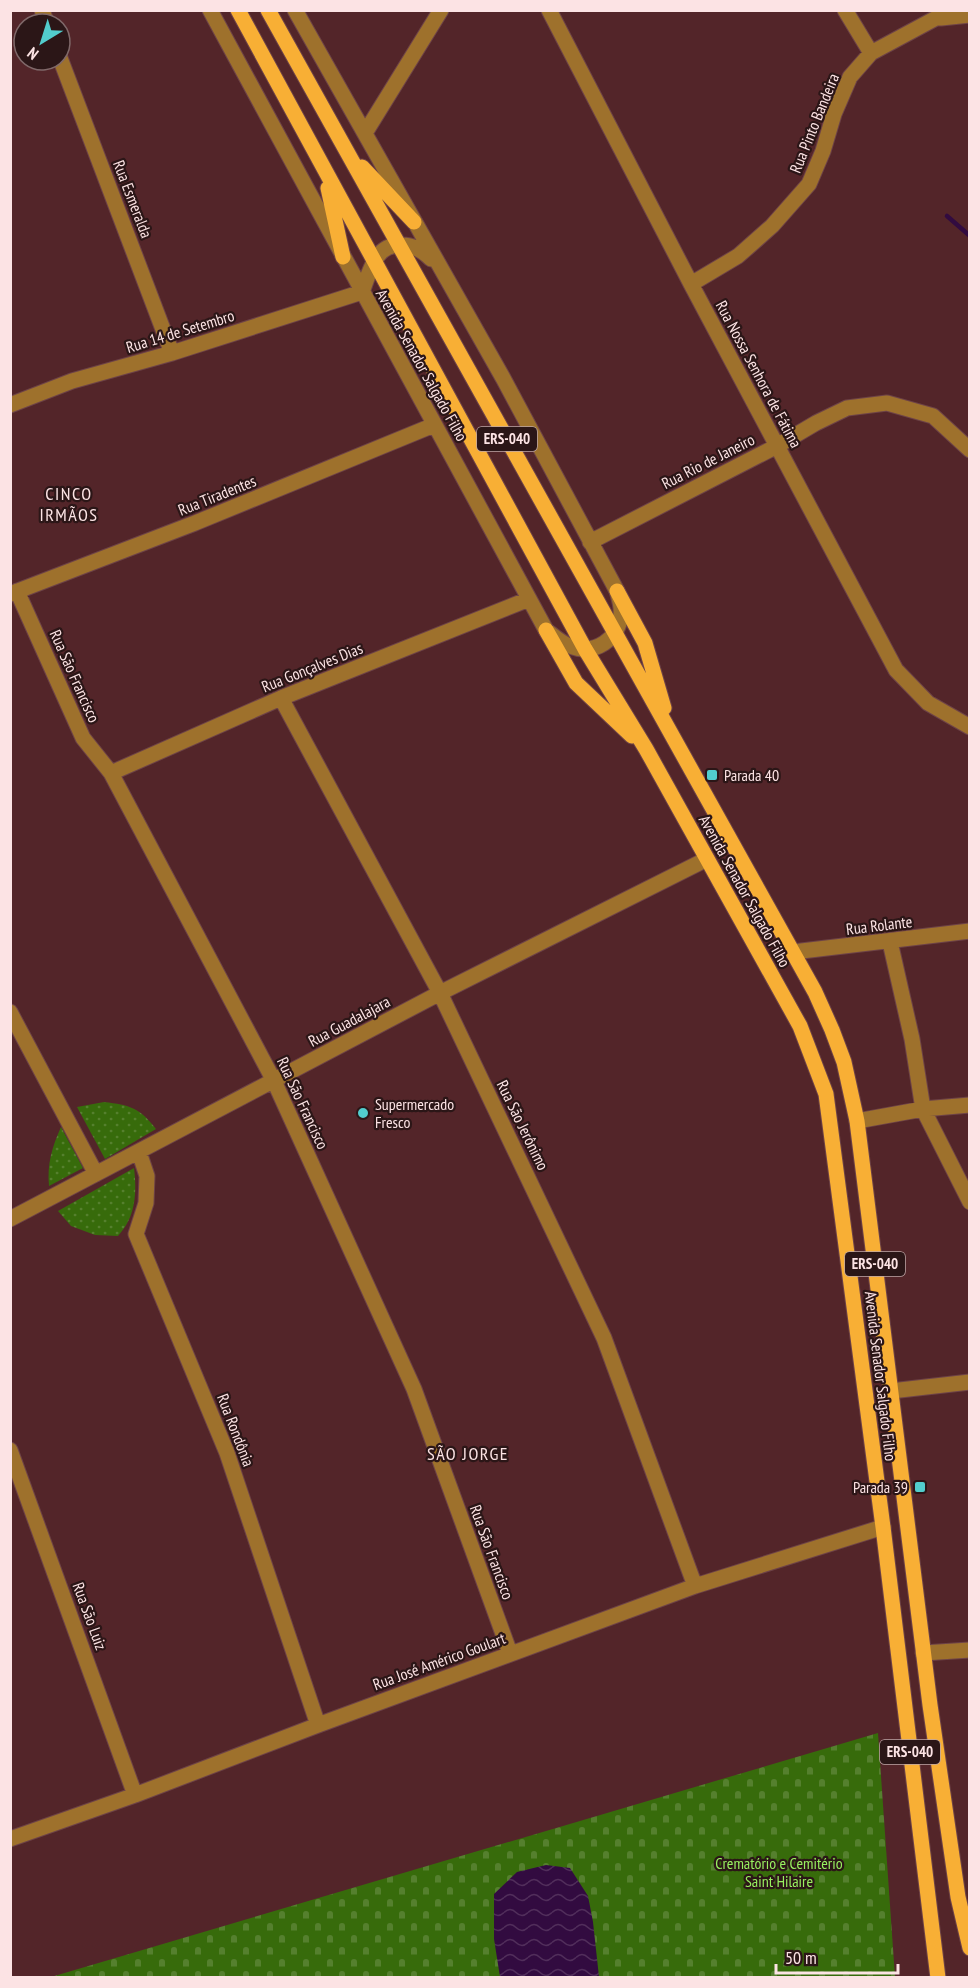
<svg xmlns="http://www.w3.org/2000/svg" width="980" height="1988" font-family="'PT Sans Narrow',sans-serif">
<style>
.cemetery{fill:url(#cemetery-stones)}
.park{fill:url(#park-dots)}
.water{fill:url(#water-waves)}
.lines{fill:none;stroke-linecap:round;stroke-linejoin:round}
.stream{stroke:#320b40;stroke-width:4.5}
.minor-casing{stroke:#6e4347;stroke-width:17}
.major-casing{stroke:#6e4347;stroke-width:17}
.minor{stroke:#9e712c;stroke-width:15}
.major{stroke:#f8af35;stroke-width:15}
.poi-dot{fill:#52cdcd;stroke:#2b1617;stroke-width:2}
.labels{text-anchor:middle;stroke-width:4.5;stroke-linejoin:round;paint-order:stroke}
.shield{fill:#2b1617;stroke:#bda6a6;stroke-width:1.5}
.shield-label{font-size:15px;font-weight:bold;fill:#fce3e4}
.street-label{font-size:16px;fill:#fce3e4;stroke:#2b1617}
.poi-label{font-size:16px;fill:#fce3e4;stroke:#2b1617;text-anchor:start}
.park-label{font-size:16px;fill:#98f060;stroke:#2b1617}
.neighbourhood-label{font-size:18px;letter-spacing:1.5px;fill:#fce3e4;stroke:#2b1617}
</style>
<defs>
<pattern id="cemetery-stones" width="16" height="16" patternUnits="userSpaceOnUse" patternTransform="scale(1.5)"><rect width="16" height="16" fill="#376b0b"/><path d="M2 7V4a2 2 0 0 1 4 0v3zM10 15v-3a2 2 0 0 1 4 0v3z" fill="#55802e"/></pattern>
<pattern id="park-dots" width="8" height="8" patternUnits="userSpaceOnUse" patternTransform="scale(1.5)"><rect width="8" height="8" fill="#376b0b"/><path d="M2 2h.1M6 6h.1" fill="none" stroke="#55802e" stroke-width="1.8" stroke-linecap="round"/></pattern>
<pattern id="water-waves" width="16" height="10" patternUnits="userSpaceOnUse" patternTransform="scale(1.5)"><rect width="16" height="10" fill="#320b40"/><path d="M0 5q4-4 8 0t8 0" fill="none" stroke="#512e5b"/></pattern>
</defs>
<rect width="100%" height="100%" fill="#532529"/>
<path class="cemetery" d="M 878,1733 L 895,1977 L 51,1977 Z"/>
<path class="park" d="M 104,1102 C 130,1105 140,1108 156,1129 L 105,1159 L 77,1107 Z
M 61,1127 L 83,1168 L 49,1186 C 47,1164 52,1147 61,1127 Z
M 134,1168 C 137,1192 136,1217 118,1236 L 95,1235 L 71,1226 L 58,1211 Z"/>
<path class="water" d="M 546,1865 L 570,1868 L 588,1896 L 593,1922 L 599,1977 L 500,1977 L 494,1939 L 494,1894 L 517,1872 Z"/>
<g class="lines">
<path class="stream" d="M 947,216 L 970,236"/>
<defs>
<path id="minor" d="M 42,10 L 47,24
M 210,10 L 546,630 C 554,636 561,643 570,646 C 595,656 619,639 621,614 C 622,606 619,598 617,591 L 503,378 L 295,10
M 549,10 L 691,284 L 896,670 L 928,703 L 970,727
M 845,10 L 871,53
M 941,18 L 970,15
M 60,58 L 172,353
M 365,133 L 441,10
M 691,284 L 738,256 L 772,226 L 809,184 L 823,151 L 834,114 L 850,77 L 871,53 L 951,10
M 362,292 C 370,272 375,243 402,245 C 414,245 423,251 431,259
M 10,405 L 72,381 L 172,353 L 362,292
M 590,542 L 777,446 L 816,423 L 847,408 L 887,403 L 933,416 L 970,450
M 17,591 L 83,738 L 111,773 L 274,1081 L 414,1389 L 510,1653
M 10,594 L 195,523 L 434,425
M 281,698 L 440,993 L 604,1338 L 695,1586
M 111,773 L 281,698 L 529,599
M 890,942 L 912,1039 L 923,1109 L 970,1202
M 793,952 L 970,931
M 10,1012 L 96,1174
M 857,1121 L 923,1109 L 970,1105
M 139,1152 L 147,1176 L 146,1203 L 136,1234 L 227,1453 L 318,1725
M 10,1219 L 440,993 L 707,859
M 891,1391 L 970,1382
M 10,1450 L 135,1795
M 923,1653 L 970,1650
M 10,1839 L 135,1795 L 318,1725 L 695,1586 L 883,1527"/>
<path id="major" d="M 238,10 L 585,649 L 646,749 L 800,1026 L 826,1094 L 883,1527 L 938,1978
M 268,10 L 815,992 L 832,1030 L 844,1062 L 857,1121 L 930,1705 L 958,1897 L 970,1948
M 362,167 L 414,222
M 328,188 L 343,257
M 617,591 L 645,643 L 664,708
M 546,630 L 576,683 L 632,736"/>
</defs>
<use href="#minor" class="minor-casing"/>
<use href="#major" class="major-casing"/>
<use href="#minor" class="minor"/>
<use href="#major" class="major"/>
</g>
<g class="poi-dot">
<rect x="706" y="769" width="12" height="12" rx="3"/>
<circle cx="363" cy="1113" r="6"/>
<rect x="914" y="1481" width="12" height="12" rx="3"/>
</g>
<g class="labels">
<g class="shield">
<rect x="477" y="427" width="60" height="24" rx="4.5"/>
<rect x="845" y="1252" width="60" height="24" rx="4.5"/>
<rect x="880" y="1740" width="60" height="24" rx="4.5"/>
</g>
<g class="shield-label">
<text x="507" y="444">ERS-040</text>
<text x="875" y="1269">ERS-040</text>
<text x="910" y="1757">ERS-040</text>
</g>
<g class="street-label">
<text transform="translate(814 123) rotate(-68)" y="6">Rua Pinto Bandeira</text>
<text transform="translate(133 199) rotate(69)" y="6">Rua Esmeralda</text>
<text transform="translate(180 331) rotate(-17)" y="6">Rua 14 de Setembro</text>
<text transform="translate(422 365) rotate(61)" y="6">Avenida Senador Salgado Filho</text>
<text transform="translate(759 374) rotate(62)" y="6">Rua Nossa Senhora de Fátima</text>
<text transform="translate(708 461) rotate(-27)" y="6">Rua Rio de Janeiro</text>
<text transform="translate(217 495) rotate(-22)" y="6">Rua Tiradentes</text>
<text transform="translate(312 667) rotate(-22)" y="6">Rua Gonçalves Dias</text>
<text transform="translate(75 676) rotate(66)" y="6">Rua São Francisco</text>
<text transform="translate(745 891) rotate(61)" y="6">Avenida Senador Salgado Filho</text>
<text transform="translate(879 925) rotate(-7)" y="6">Rua Rolante</text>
<text transform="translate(349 1021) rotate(-28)" y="6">Rua Guadalajara</text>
<text transform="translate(303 1103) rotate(65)" y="6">Rua São Francisco</text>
<text transform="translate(523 1125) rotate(64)" y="6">Rua São Jerônimo</text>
<text transform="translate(881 1376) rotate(83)" y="6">Avenida Senador Salgado Filho</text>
<text transform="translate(236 1430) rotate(69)" y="6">Rua Rondônia</text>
<text transform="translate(492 1552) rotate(70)" y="6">Rua São Francisco</text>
<text transform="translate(90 1616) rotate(70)" y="6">Rua São Luiz</text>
<text transform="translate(439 1661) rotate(-20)" y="6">Rua José Américo Goulart</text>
</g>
<g class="poi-label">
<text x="724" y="781">Parada 40</text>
<text x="375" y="1110">Supermercado<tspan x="375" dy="18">Fresco</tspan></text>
<text x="908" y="1493" text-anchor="end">Parada 39</text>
</g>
<g class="park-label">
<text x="779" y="1869">Crematório e Cemitério<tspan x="779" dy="18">Saint Hilaire</tspan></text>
</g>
<g class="neighbourhood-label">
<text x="69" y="500">CINCO<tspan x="69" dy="21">IRMÃOS</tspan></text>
<text x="468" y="1460">SÃO JORGE</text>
</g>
</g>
<rect width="980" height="1988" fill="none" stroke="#fce3e4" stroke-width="24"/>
<g transform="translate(42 42) rotate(218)"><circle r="28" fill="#2b1617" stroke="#7f6869" stroke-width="1.5"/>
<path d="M0-4.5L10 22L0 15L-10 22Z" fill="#52cdcd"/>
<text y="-9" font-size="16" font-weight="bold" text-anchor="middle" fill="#fce3e4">N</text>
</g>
<path d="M776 1964v9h122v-9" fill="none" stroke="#fce3e4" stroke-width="3"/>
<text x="785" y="1964" font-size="18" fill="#fce3e4" stroke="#2b1617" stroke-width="4.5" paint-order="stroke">50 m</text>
</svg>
